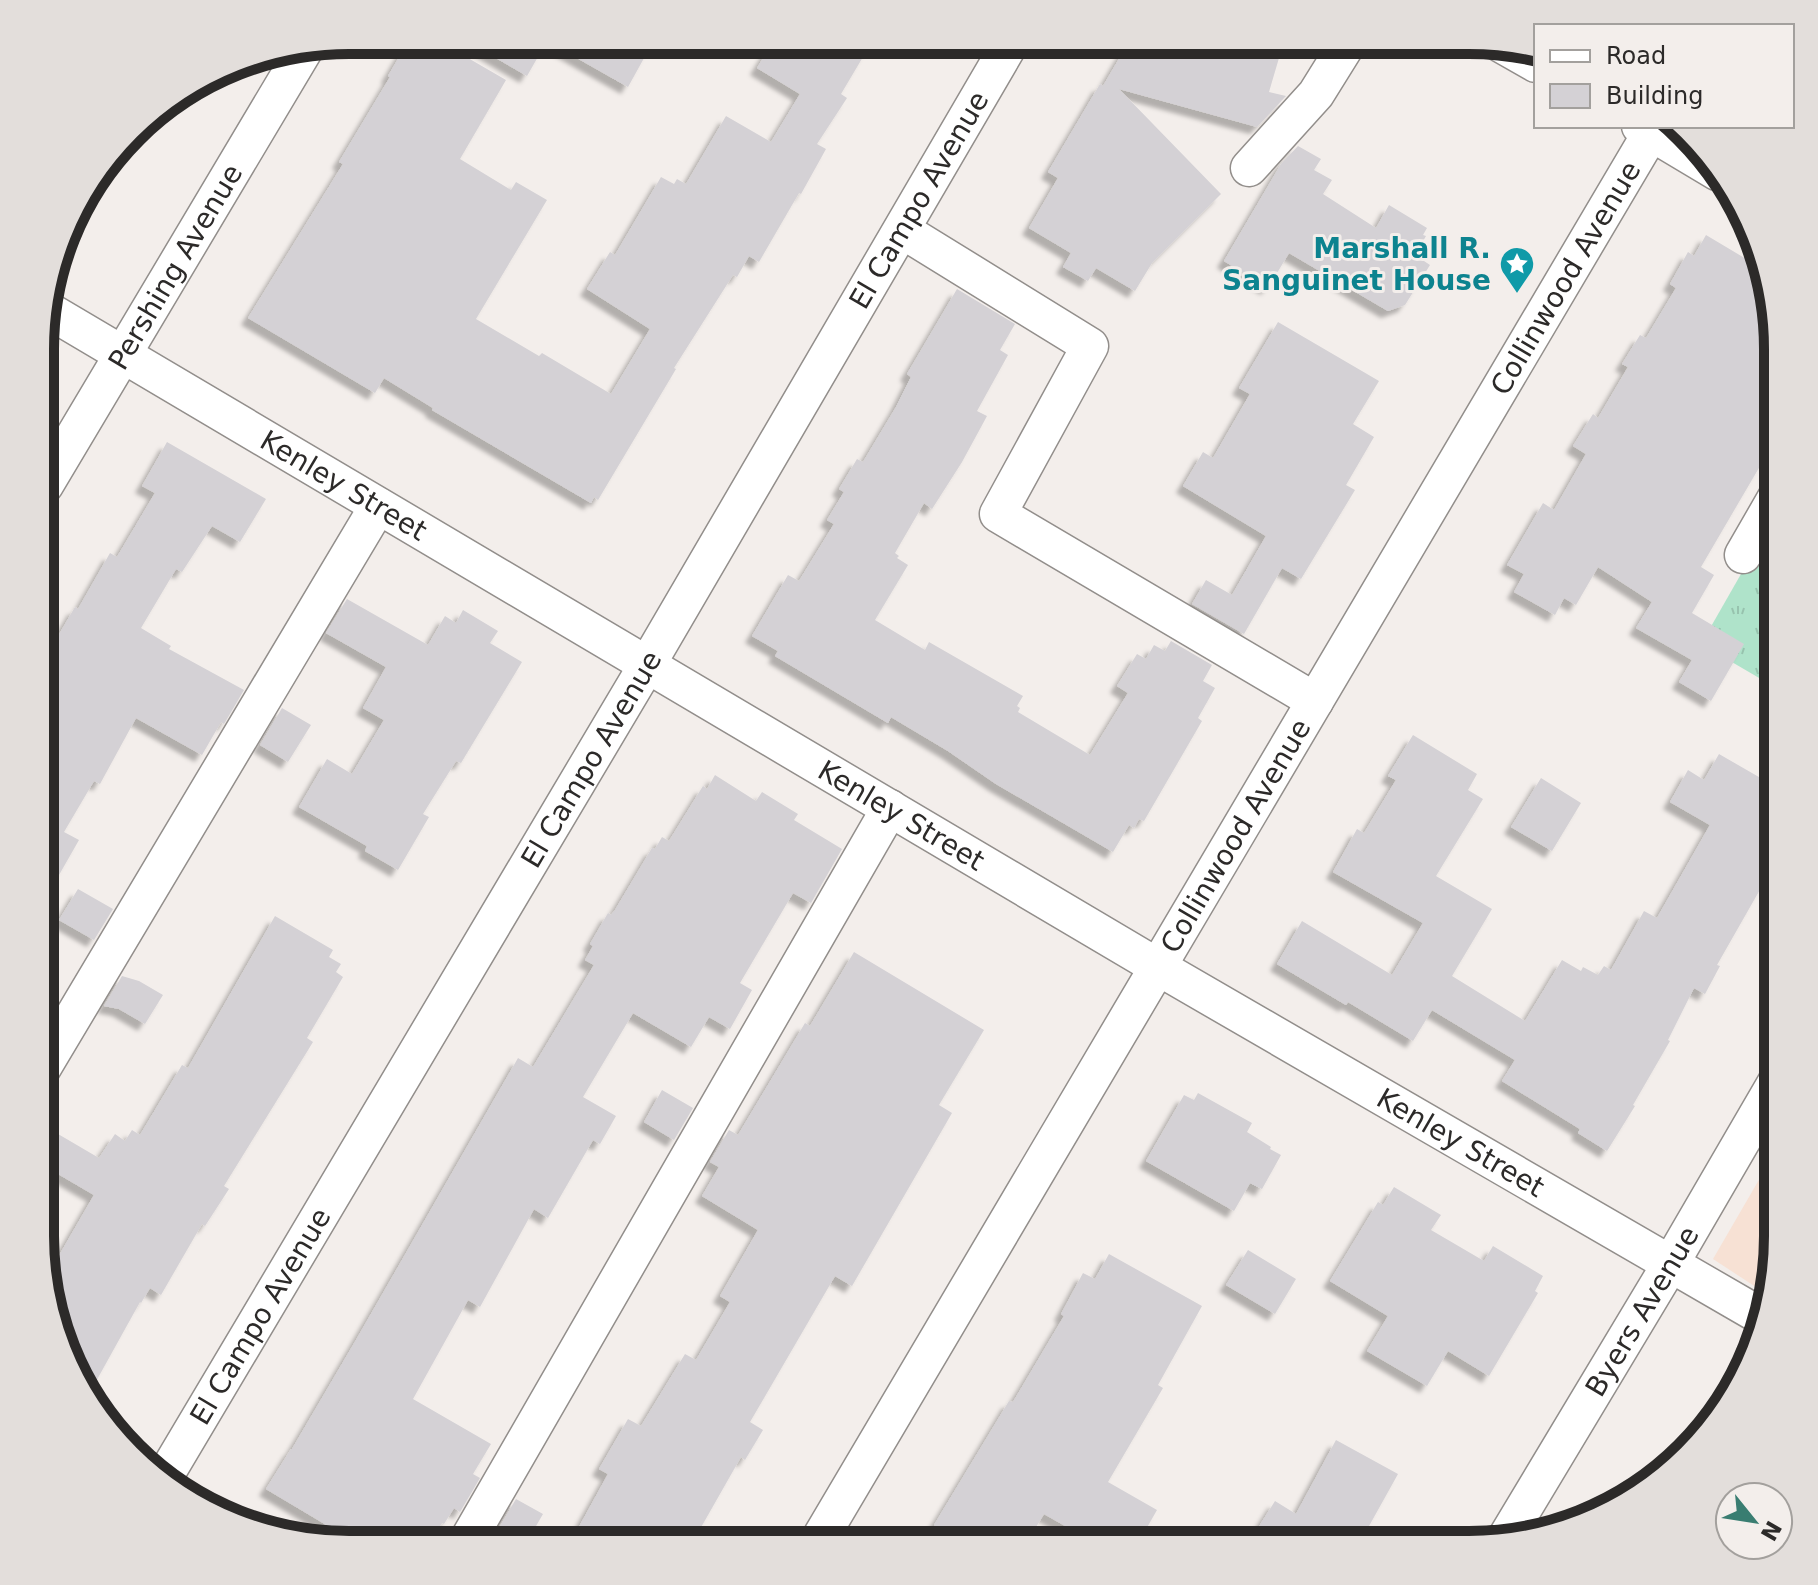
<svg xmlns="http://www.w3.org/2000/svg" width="1818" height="1585" font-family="'DejaVu Sans',sans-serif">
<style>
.commercial{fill:#f7e1d4}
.grass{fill:url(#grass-tufts)}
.building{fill:#d4d1d5;filter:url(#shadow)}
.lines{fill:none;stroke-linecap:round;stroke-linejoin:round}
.minor-casing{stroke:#928e8b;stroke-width:39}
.minor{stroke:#fff;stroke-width:36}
.labels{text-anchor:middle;stroke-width:6;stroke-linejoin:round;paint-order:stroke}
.street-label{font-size:28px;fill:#2c2a29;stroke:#f3eeeb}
.culture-label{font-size:28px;font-weight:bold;fill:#0d838f;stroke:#f3eeeb;text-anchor:end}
.rim{fill:none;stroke:#2c2a29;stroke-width:10}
</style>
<defs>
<pattern id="grass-tufts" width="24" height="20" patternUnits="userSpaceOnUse" patternTransform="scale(2)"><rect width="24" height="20" fill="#afe3ca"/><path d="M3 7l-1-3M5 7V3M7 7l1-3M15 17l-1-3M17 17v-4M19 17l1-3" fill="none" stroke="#97c3ae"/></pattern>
<filter id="shadow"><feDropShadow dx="-7" dy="7" stdDeviation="2" flood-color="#0004"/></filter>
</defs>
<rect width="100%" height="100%" fill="#f3eeeb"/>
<path class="commercial" d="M 1778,1147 L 1778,1236 L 1765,1293 L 1713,1259 Z"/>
<path class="grass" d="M 1777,511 L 1778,689 L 1701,644 Z"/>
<path class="building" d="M 409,40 L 437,40 L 506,80 L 460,159 L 511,190 L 516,182 L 547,200 L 476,319 L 539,356 L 542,353 L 611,394 L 650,329 L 587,289 L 610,252 L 615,255 L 661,177 L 674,184 L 677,179 L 686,184 L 726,116 L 771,142 L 800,94 L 757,68 L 774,40 L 873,40 L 841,94 L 847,98 L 817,144 L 826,149 L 801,194 L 799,193 L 759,262 L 749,256 L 737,277 L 733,275 L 674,368 L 676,369 L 598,500 L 594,497 L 591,503 L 432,410 L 433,408 L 384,378 L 375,393 L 248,318 L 343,164 L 339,162 L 390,77 L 388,76 Z
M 465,40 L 654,40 L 628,87 L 547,41 L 527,76 Z
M 1130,40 L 1284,41 L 1269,92 L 1286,96 L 1257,127 L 1119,89 L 1221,194 L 1152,263 L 1135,291 L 1096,268 L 1088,281 L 1063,267 L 1071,253 L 1029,228 L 1058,178 L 1048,172 L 1100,84 L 1103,86 Z
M 1298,146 L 1321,159 L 1314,170 L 1332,180 L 1323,194 L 1376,228 L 1389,205 L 1427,228 L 1423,235 L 1426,236 L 1415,255 L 1430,265 L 1405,305 L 1388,311 L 1289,253 L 1268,288 L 1224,261 L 1281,164 Z
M 1706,235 L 1763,269 L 1777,329 L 1777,437 L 1701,567 L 1714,575 L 1692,613 L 1744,644 L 1711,701 L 1679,682 L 1692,660 L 1636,628 L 1652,602 L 1598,567 L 1576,605 L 1564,598 L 1555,615 L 1514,592 L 1524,574 L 1507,565 L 1543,503 L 1554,510 L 1586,454 L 1573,446 L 1593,414 L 1598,418 L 1628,367 L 1622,364 L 1640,335 L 1646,338 L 1676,288 L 1670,284 L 1688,252 L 1694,256 Z
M 957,289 L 1015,324 L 1000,350 L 1008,355 L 977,411 L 987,416 L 962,462 L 932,509 L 924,503 L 895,553 L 899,556 L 897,558 L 908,565 L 875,620 L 925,650 L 929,642 L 1023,696 L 1017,706 L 1020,708 L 1018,712 L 1090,755 L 1128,693 L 1117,686 L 1137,654 L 1146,659 L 1154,645 L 1165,651 L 1171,641 L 1212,665 L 1203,681 L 1215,688 L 1198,718 L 1202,721 L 1144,821 L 1139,819 L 1134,828 L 1129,825 L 1113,852 L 996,784 L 948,751 L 891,717 L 888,723 L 775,656 L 778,651 L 752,636 L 788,575 L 799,581 L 834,524 L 827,520 L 844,492 L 839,489 L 857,459 L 863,462 L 896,407 L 911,377 L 907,374 Z
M 1278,322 L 1379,381 L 1353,424 L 1374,437 L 1346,485 L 1355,490 L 1301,579 L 1282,568 L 1244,634 L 1192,604 L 1206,580 L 1232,595 L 1266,536 L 1183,486 L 1203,452 L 1213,458 L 1250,394 L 1239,388 Z
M 167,442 L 266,499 L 240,542 L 212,526 L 182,572 L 176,569 L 141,628 L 171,646 L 169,649 L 244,690 L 224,724 L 221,722 L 202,755 L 136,718 L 100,784 L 94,781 L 64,832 L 79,840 L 43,903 L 44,660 L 75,607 L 78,609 L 110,553 L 117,557 L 155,493 L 142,486 Z
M 347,599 L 428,645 L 445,616 L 456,623 L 463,610 L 498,631 L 490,643 L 522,662 L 461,763 L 456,761 L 423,814 L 429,817 L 398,870 L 365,851 L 367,846 L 299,807 L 327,759 L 352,774 L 384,720 L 363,708 L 386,667 L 326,633 Z
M 282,708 L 311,725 L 288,762 L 260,745 Z
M 1413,735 L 1477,774 L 1468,790 L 1483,799 L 1436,876 L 1492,909 L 1452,976 L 1525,1021 L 1562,960 L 1581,971 L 1583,967 L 1598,975 L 1604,966 L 1611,970 L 1644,911 L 1657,918 L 1710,825 L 1670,802 L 1688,770 L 1704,780 L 1719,754 L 1778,788 L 1778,858 L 1717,965 L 1720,966 L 1705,994 L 1694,988 L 1668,1040 L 1670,1041 L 1633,1105 L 1635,1106 L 1607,1151 L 1578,1133 L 1580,1129 L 1502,1081 L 1515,1060 L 1432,1010 L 1413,1041 L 1348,1002 L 1346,1005 L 1277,964 L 1302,921 L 1392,975 L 1423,923 L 1333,872 L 1357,829 L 1364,833 L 1396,780 L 1388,776 Z
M 715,775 L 756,801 L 762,792 L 798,814 L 794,820 L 842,849 L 811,903 L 793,893 L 740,983 L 752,990 L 730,1029 L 709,1017 L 691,1047 L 633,1013 L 583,1097 L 616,1116 L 600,1144 L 593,1140 L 548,1218 L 534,1209 L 480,1307 L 468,1300 L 413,1399 L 491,1444 L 473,1474 L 480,1478 L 460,1512 L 454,1508 L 444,1524 L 442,1523 L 428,1545 L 360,1545 L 266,1489 L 291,1449 L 292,1449 L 356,1340 L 518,1058 L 533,1067 L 594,965 L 585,960 L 593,946 L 590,944 L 608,913 L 611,915 L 615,910 L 652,848 L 655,849 L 662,837 L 669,841 L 703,786 L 707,789 Z
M 1541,778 L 1581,803 L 1552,851 L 1511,827 Z
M 78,889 L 113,909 L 94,940 L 59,920 Z
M 275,916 L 333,950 L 329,957 L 341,964 L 336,972 L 343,977 L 307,1038 L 313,1042 L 224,1186 L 229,1189 L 205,1226 L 202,1224 L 161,1295 L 150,1288 L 141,1303 L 140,1302 L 94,1385 L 77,1375 L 64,1354 L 46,1278 L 94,1195 L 41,1164 L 41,1124 L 99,1158 L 115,1134 L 125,1141 L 132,1130 L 140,1135 L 182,1065 L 188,1068 Z
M 854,952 L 984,1030 L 939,1105 L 952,1113 L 852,1286 L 835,1276 L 750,1422 L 763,1430 L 745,1460 L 741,1457 L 691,1545 L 569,1545 L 608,1474 L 599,1469 L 628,1419 L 641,1426 L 685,1354 L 696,1360 L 730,1302 L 720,1296 L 758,1230 L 702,1196 L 719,1167 L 710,1162 L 729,1130 L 738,1135 L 805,1023 L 810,1026 Z
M 122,976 L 139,981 L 163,995 L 145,1024 L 119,1009 L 104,1006 Z
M 662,1090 L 693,1108 L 674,1140 L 644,1122 Z
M 1198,1093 L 1252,1123 L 1247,1132 L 1271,1147 L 1270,1149 L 1281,1155 L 1262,1189 L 1250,1183 L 1234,1211 L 1146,1161 L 1184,1095 L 1194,1100 Z
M 1394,1187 L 1441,1215 L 1431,1230 L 1484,1261 L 1493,1246 L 1543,1276 L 1535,1291 L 1538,1293 L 1489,1376 L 1448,1351 L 1427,1386 L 1367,1351 L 1388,1316 L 1330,1281 L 1378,1202 L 1383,1205 Z
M 1248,1250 L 1296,1279 L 1275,1314 L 1226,1285 Z
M 1109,1254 L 1202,1306 L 1158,1385 L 1163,1388 L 1108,1482 L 1157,1510 L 1137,1545 L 1099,1545 L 1044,1514 L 1025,1545 L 966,1545 L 934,1525 L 1009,1401 L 1013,1402 L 1064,1316 L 1061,1314 L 1083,1273 L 1095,1279 Z
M 1336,1440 L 1398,1474 L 1359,1544 L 1248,1544 L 1275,1501 L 1296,1514 Z
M 516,1499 L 543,1514 L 525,1545 L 516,1545 L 496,1533 Z"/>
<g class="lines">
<defs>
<g id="minor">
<path d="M 1501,44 L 1536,64"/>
<path d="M 1640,126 L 1717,172"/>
<path d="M 1249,168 L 1316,94 L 1349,41"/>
<path d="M 902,230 L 1090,346 L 998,514 L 1315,701"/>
<path id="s1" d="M 46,309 L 1158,967 L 1759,1315"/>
<path id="s2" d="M 45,485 L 306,47"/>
<path d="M 1743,555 L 1777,496"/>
<path d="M 42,1069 L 378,506"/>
<path id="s3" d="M 165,1476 L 647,665 L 1012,40"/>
<path id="s4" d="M 1504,1541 L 1671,1263 L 1778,1079"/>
<path d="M 465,1545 L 890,808"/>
<path id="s5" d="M 816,1545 L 1655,126"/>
</g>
</defs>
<use href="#minor" class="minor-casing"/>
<use href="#minor" class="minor"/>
</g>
<defs>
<symbol id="sight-pin" viewBox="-11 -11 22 30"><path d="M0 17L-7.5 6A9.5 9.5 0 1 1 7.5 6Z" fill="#0f9aa8" stroke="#f3eeeb"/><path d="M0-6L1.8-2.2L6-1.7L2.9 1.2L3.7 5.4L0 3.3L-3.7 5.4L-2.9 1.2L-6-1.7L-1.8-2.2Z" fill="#fff"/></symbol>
</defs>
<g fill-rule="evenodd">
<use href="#sight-pin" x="1497" y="244" width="40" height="54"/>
</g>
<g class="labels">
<g class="street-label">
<text dy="10" stroke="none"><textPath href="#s3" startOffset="1482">El Campo Avenue</textPath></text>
<text dy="10" stroke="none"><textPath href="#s2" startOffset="254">Pershing Avenue</textPath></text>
<text dy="10" stroke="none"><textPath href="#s5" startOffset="1472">Collinwood Avenue</textPath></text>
<text dy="10" stroke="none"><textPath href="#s1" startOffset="346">Kenley Street</textPath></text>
<text dy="10" stroke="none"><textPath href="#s3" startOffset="834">El Campo Avenue</textPath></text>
<text dy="10" stroke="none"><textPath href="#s1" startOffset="994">Kenley Street</textPath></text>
<text dy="10" stroke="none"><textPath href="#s5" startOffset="824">Collinwood Avenue</textPath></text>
<text dy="10" stroke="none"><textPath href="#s1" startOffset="1642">Kenley Street</textPath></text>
<text dy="10" stroke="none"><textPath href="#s4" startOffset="268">Byers Avenue</textPath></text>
<text dy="10" stroke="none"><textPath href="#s3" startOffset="186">El Campo Avenue</textPath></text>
</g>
<g class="culture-label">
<text x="1491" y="258">Marshall R.<tspan x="1491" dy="32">Sanguinet House</tspan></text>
</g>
</g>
<path d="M0 0H1818V1585H0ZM349 54H1469A295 295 0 0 1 1764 349V1236A295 295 0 0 1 1469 1531H349A295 295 0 0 1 54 1236V349A295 295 0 0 1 349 54Z" fill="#e3dedb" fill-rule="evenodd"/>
<path class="rim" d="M349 54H1469A295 295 0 0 1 1764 349V1236A295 295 0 0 1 1469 1531H349A295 295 0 0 1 54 1236V349A295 295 0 0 1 349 54Z"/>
<rect x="1534" y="24" width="260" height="104" fill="#f3eeeb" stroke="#a3a09d" stroke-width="2"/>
<rect x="1550" y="50" width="40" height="12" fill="#ffffff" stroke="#a3a09d" stroke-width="2"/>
<text x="1606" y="64" font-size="24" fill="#2c2a29">Road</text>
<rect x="1550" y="84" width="40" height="24" fill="#d4d1d5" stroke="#a3a09d" stroke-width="2"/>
<text x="1606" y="104" font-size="24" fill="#2c2a29">Building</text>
<g transform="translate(1754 1521) rotate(120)"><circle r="38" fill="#f3eeeb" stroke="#a3a09d" stroke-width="2"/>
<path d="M0-6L14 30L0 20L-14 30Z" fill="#397d71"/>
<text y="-12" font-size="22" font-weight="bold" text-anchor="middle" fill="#2c2a29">N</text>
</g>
</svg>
